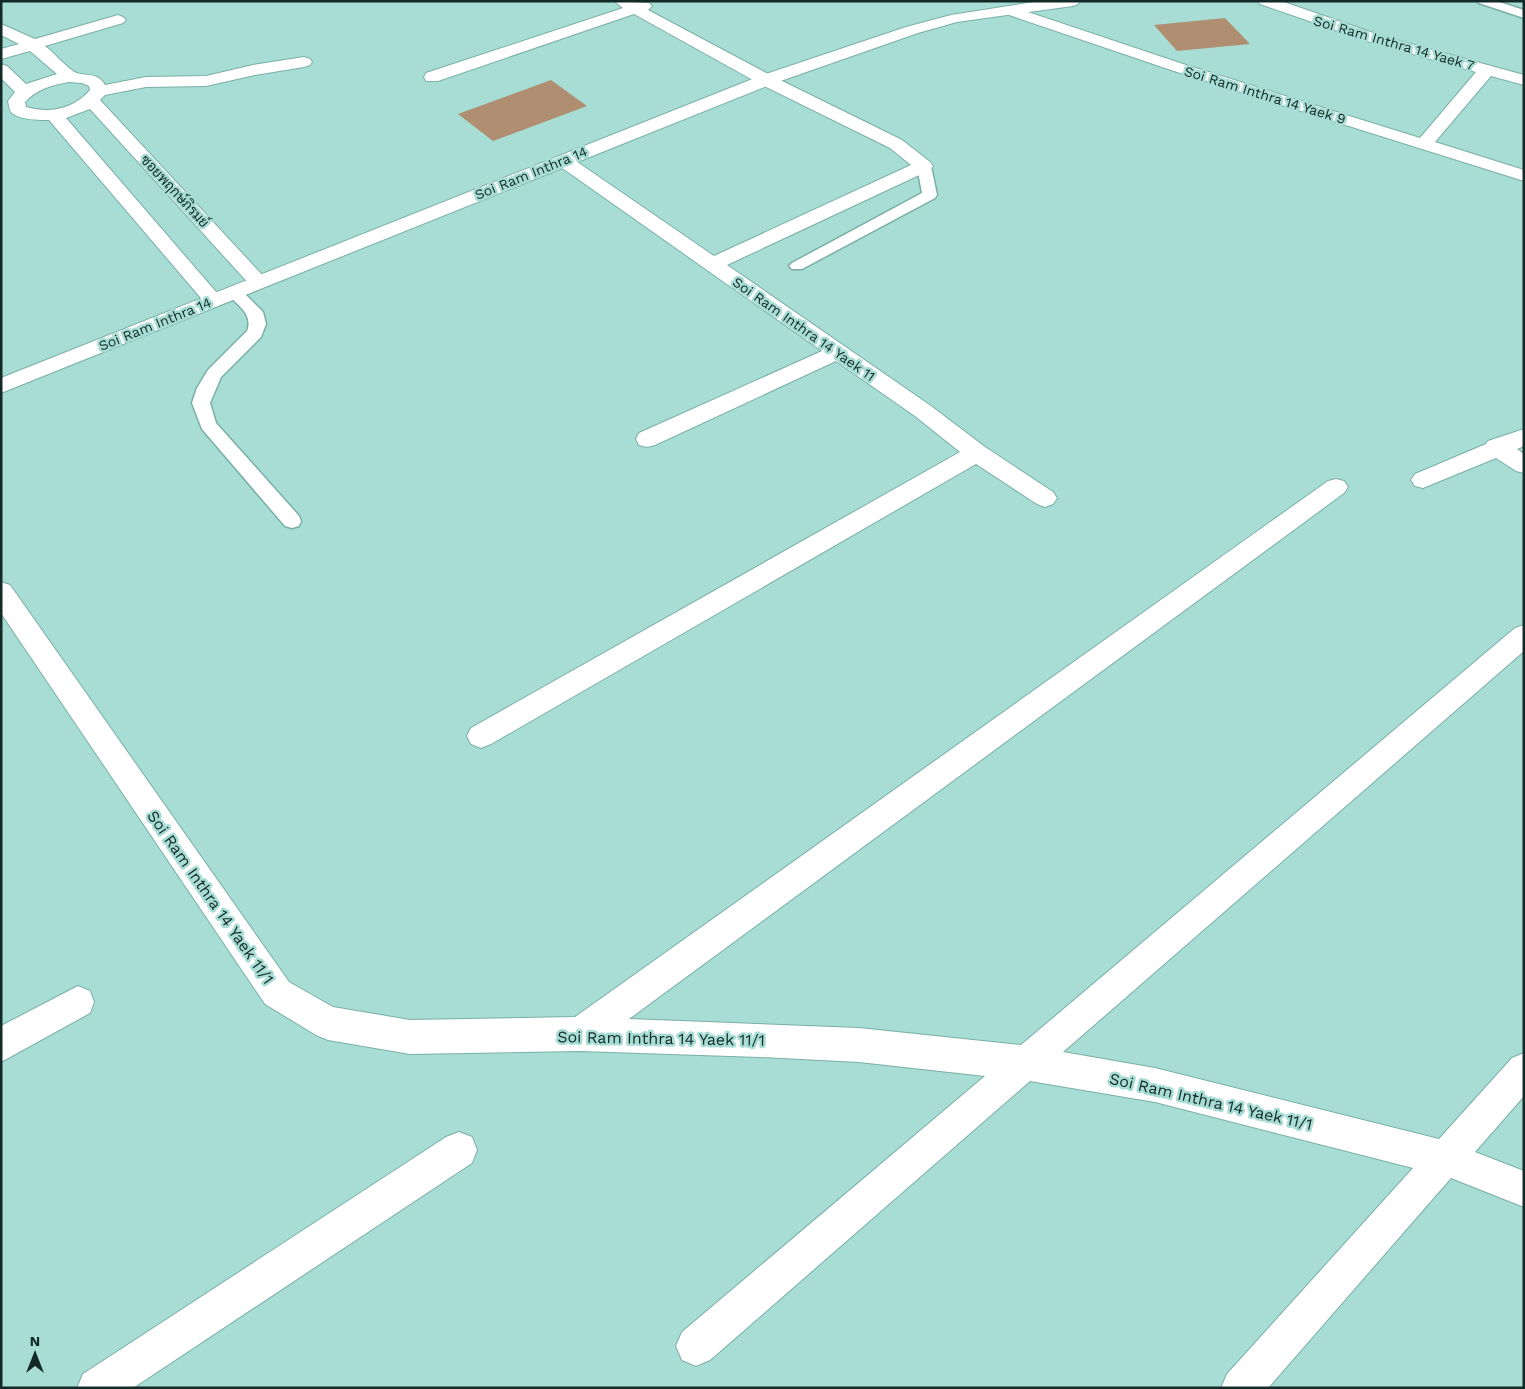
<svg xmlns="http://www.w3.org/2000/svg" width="1525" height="1389" font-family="'Work Sans',Sarabun,sans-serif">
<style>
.building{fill:#b08e71}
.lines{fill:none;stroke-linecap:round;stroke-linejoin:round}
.service-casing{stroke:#7aafa6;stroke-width:3}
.minor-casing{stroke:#7aafa6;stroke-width:2}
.tertiary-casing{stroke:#7aafa6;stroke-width:2}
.service{fill:#fff;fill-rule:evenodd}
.minor{fill:#fff;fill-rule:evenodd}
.tertiary{fill:#fff;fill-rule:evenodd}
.labels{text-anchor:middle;stroke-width:5;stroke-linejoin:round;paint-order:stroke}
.far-street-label{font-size:14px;fill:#142a27;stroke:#a7ddd4}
.street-label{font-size:16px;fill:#142a27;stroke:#a7ddd4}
</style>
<rect width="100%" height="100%" fill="#a7ddd4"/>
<path class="building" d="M 1225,18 L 1250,44 L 1177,51 L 1154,25 Z
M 551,80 L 587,106 L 493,141 L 458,114 Z"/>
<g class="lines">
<defs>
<path id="service" d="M 1477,1 L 1496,1 L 1524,10 L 1524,18 L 1479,3 Z
M 924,162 L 931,166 L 937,195 L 935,198 L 802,269 L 792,269 L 789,266 L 792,263 L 922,193 L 917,166 Z
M 234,287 L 240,289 L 263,312 L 266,324 L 261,337 L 221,377 L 210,403 L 216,423 L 299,516 L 301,521 L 299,526 L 292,528 L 285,526 L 202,429 L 192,403 L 197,388 L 208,370 L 247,331 C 254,313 236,305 226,292 L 228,289 Z"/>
<path id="minor" d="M 614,1 L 649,3 L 652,6 L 648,10 L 772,76 L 902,140 L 930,162 L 933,166 L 930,170 L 727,265 L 931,406 L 985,447 L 1053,492 L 1057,498 L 1053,504 L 1045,507 L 1037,504 L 976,464 L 491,744 L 481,748 L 471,744 L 467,736 L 471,728 L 960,452 L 915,416 L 836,361 L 655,445 L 647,447 L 639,445 L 636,439 L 639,433 L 822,351 L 558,165 L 555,161 L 558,157 L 564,156 L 570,157 L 714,256 L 911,165 L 890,148 L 760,84 L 634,14 L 438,81 L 426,81 L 424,77 L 426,73 L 623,8 Z
M 1258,1 L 1281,1 L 1382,36 L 1524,75 L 1524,85 L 1491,76 L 1435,142 L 1524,170 L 1524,181 L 1174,71 L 1003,13 L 1000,10 L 1003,7 L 1013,7 L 1186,65 L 1420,138 L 1476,72 L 1370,42 L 1260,4 Z
M 118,15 L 123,17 L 126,20 L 123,23 L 45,46 C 55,54 63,64 73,71 C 82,78 97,70 105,85 L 146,77 L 206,76 L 253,65 L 304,57 L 310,59 L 312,62 L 310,65 L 304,67 L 255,75 L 206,86 L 146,87 L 105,95 L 100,100 L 265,278 L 268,282 L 265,286 L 258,288 L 251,286 L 90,109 L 66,118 L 223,300 L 220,304 L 213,306 L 206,304 L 49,120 C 39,120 20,120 12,113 C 9,110 9,105 8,101 L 15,92 L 1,78 L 1,64 L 7,66 L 26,84 L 57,74 L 30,51 L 1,59 L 1,49 L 19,44 L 1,35 L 1,24 L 35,39 ZM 69,82 L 82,83 L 89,86 L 90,90 C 74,109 50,114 26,107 L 25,102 C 37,89 52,85 69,82 Z
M 1524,429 L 1524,446 L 1517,449 L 1524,454 L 1524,473 L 1516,471 L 1496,458 L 1423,488 L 1415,486 L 1411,480 L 1415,474 L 1486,444 L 1488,441 Z
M 1336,479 L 1344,481 L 1348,487 L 1344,493 L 629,1019 L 859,1028 L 1021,1045 L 1515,628 L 1524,625 L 1524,651 L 1063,1052 L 1155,1068 L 1439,1139 L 1512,1058 L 1524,1053 L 1524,1096 L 1475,1152 L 1524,1171 L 1524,1207 L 1451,1178 L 1268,1388 L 1221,1388 L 1227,1374 L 1413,1168 L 1155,1102 L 1030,1081 L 710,1360 L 696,1366 L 682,1360 L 676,1346 L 682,1332 L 985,1076 L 859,1062 L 760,1057 L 580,1051 L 410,1054 L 328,1040 L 316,1035 L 265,1004 L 1,613 L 1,582 L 10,585 L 289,982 L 333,1007 L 410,1020 L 575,1017 L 1328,481 Z
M 78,986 L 90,991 L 94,1002 L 90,1013 L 1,1062 L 1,1026 Z
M 459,1132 L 472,1137 L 477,1150 L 472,1163 L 133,1388 L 77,1388 L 83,1374 L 446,1137 Z"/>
<path id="tertiary" d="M 1040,1 L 1080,1 L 1078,4 L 1073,6 L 957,22 L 918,33 L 772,84 L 1,393 L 1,378 L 760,76 L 906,27 L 951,15 Z"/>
</defs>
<use href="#service" class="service-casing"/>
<use href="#minor" class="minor-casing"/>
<use href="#tertiary" class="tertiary-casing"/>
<use href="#service" class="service"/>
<use href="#minor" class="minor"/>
<use href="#tertiary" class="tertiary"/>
</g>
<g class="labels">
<g class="far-street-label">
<text transform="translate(1394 43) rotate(16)" y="5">Soi Ram Inthra 14 Yaek 7</text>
<text transform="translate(1265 95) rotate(17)" y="5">Soi Ram Inthra 14 Yaek 9</text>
<text transform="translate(531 173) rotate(-22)" y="5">Soi Ram Inthra 14</text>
<text transform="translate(175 191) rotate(47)" y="5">ซอยพฤกษ์ภิรมย์</text>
<text transform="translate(155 324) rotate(-22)" y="5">Soi Ram Inthra 14</text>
<text transform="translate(804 329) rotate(35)" y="5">Soi Ram Inthra 14 Yaek 11</text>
</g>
<g class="street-label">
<text transform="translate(211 897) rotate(55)" y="6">Soi Ram Inthra 14 Yaek 11/1</text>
<text transform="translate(661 1038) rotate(1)" y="6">Soi Ram Inthra 14 Yaek 11/1</text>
<text transform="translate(1211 1101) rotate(13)" y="6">Soi Ram Inthra 14 Yaek 11/1</text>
</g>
</g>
<rect width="1525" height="1389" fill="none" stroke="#142a27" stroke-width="5"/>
<g transform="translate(35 1354)" stroke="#a7ddd4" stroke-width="4" paint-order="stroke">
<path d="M0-4L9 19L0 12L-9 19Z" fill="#142a27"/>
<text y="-8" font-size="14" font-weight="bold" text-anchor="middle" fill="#142a27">N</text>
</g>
</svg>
